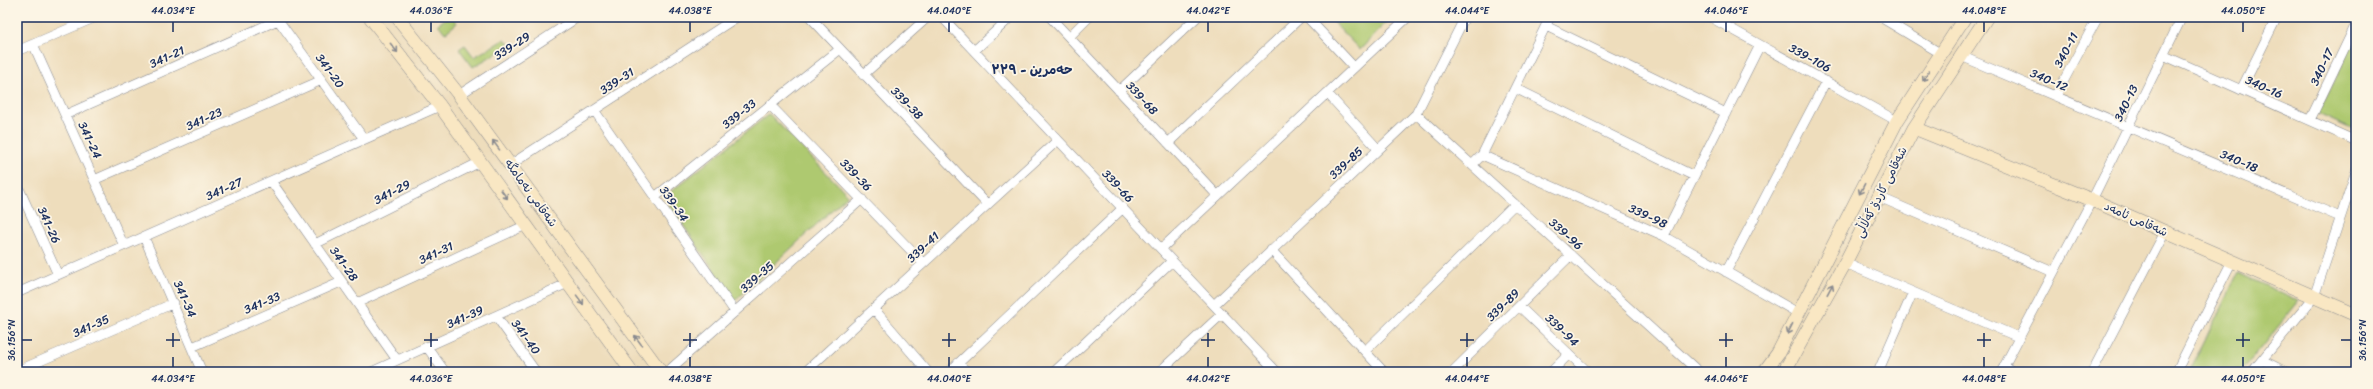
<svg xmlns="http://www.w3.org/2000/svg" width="2373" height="389" font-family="Sriracha,'Playpen Sans Arabic',sans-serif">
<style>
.green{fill:#aec96f;stroke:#647c66}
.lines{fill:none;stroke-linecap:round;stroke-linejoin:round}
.street-casing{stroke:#84868d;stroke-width:10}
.secondary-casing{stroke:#84868d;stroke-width:14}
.street{stroke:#fff;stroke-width:9}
.secondary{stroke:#f9e7c3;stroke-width:13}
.oneway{stroke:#8a8b90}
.ticks{fill:none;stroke:#1b2f5e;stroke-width:1.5}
.labels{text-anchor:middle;stroke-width:3.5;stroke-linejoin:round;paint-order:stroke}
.street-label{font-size:12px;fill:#1b2f5e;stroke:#fcf5e5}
.neighbourhood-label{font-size:13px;font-weight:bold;fill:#1b2f5e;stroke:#fcf5e5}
.neatline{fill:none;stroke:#1b2f5e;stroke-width:1.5}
.ticks-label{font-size:10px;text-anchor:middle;fill:#1b2f5e}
</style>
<rect width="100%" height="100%" fill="#fcf5e5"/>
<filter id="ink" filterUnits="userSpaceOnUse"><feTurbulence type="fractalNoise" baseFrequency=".025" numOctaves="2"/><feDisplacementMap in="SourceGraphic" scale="8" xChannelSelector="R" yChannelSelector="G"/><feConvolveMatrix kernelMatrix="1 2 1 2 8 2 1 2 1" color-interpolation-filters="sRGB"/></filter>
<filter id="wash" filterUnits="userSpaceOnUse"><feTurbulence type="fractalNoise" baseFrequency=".012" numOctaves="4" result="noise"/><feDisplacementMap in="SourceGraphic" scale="16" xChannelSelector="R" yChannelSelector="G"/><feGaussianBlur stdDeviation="0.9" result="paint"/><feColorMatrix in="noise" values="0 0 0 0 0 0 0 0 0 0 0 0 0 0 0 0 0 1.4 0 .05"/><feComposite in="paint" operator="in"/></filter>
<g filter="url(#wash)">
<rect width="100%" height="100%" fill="#eeddbc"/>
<path class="green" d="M 448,17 L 452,17 L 457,23 L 445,33 L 438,24 Z
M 1328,17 L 1391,17 L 1360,50 Z
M 2356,37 L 2356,131 L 2318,114 Z
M 505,39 L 510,45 L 473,67 L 459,49 L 465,45 L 474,57 Z
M 769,114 L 848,195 L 735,301 L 664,197 Z
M 2238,273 L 2299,301 L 2241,372 L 2189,372 Z"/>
</g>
<g filter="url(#ink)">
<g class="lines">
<defs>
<path id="street" d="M 276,17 L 364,139
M 810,17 L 987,204
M 942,17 L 1277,372
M 1050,17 L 1217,195
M 1307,17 L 1354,67
M 1710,17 L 1897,121
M 1880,17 L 1940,53
M 1546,26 L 1726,113
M 1069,37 L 1089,17
M 33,44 L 124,246
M 17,51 L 96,17
M 974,51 L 1011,17
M 2163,55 L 2356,141
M 1961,56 L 2340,217
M 863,75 L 928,17
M 1515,88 L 1694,176
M 2241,90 L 2277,17
M 1119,91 L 1197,17
M 1327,93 L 1378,149
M 459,95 L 578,17
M 2056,95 L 2098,17
M 770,105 L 923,263
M 594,110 L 735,312
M 1416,114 L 1699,372
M 65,115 L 278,20
M 2310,120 L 2356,24
M 1168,143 L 1301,17
M 1482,155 L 1664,236 L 1798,313
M 510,165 L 737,17
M 1472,165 L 1482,155 L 1550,17
M 94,180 L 322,80
M 271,181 L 397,360
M 17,184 L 58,275
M 655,197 L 839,50
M 1879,197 L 2053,272
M 1664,236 L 1760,45
M 144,237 L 202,372
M 315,244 L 480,162
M 1161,249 L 1408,17
M 1271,250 L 1384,372
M 1845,263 L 2018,337
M 1726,272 L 1826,81
M 17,293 L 440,106
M 357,303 L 526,225
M 1214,305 L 1416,114 L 1465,17
M 1519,306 L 1588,372
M 874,309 L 928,372
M 496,316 L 536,372
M 192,347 L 341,282
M 427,347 L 445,372
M 1365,351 L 1515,204
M 2262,360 L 2286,372
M 958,363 L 967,372
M 2004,366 L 2013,372
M 17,371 L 174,303
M 371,372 L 568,283
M 667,372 L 862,199
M 805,372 L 1058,140
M 949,372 L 1123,208
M 1054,372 L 1172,261
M 1159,372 L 1222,314
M 1452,372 L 1571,255
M 1551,372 L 1569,354
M 1878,372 L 1913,292
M 2001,372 L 2092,200 L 2182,17
M 2092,372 L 2165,232
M 2176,372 L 2232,261
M 2252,372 L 2314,297 L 2356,171"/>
<path id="secondary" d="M 370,17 L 440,106 L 632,372
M 397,17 L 459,95 L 661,372
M 1914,128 L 2092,200 L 2356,315
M 1764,372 L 1778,353 L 1897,121 L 1965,17
M 1784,372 L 1845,263 L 1914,128 L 1987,17"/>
</defs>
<use href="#street" class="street-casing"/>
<use href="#secondary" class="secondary-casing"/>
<use href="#street" class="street"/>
<use href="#secondary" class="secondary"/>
</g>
<defs><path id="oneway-shaft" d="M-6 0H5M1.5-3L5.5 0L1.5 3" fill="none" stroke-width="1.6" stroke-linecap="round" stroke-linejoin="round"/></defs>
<g class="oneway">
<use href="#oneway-shaft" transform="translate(394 48) rotate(52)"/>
<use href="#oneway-shaft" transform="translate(1926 76) rotate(123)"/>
<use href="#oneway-shaft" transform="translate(496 145) rotate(-126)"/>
<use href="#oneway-shaft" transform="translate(1862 189) rotate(117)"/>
<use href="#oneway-shaft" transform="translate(504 194) rotate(54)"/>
<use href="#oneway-shaft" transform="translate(1830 289) rotate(-62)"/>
<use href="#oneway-shaft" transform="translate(580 300) rotate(54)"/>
<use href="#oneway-shaft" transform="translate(1790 329) rotate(116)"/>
<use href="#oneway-shaft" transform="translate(638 340) rotate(-126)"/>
</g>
</g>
<path class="ticks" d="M 173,22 L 173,32M 431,22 L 431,32M 690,22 L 690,32M 949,22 L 949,32M 1208,22 L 1208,32M 1467,22 L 1467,32M 1726,22 L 1726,32M 1984,22 L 1984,32M 2243,22 L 2243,32M 173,333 L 173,347M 431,333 L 431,347M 690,333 L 690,347M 949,333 L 949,347M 1208,333 L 1208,347M 1467,333 L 1467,347M 1726,333 L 1726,347M 1984,333 L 1984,347M 2243,333 L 2243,347M 22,340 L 32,340M 166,340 L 180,340M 424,340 L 438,340M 683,340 L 697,340M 942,340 L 956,340M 1201,340 L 1215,340M 1460,340 L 1474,340M 1719,340 L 1733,340M 1977,340 L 1991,340M 2236,340 L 2250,340M 2341,340 L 2351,340M 173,357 L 173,367M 431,357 L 431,367M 690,357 L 690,367M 949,357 L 949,367M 1208,357 L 1208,367M 1467,357 L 1467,367M 1726,357 L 1726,367M 1984,357 L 1984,367M 2243,357 L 2243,367"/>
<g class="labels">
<g class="street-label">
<text transform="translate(512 46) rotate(-33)" y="4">339-29</text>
<text transform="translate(2066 50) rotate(-62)" y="4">340-11</text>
<text transform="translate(167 57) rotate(-24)" y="4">341-21</text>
<text transform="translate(1810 58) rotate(29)" y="4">339-106</text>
<text transform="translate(2322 67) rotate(-65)" y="4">340-17</text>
<text transform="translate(330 71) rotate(54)" y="4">341-20</text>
<text transform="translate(2049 80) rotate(23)" y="4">340-12</text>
<text transform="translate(617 81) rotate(-33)" y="4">339-31</text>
<text transform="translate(2264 87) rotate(24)" y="4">340-16</text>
<text transform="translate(1142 98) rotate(47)" y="4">339-68</text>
<text transform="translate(907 103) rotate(46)" y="4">339-38</text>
<text transform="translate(2126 103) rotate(-64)" y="4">340-13</text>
<text transform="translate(739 114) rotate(-38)" y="4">339-33</text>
<text transform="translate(204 119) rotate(-24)" y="4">341-23</text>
<text transform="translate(90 140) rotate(65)" y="4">341-24</text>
<text transform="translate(2239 161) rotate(23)" y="4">340-18</text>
<text transform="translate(1346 163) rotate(-43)" y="4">339-85</text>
<text transform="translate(856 175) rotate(46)" y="4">339-36</text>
<text transform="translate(1118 186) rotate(47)" y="4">339-66</text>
<text transform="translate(224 189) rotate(-24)" y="4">341-27</text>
<text transform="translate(392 192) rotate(-27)" y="4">341-29</text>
<text transform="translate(1881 192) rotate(-63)" y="4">شەقامی کاردۆ گەڵاڵی</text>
<text transform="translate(531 193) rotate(54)" y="4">شەقامی نەمامگە</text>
<text transform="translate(674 204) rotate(55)" y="4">339-34</text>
<text transform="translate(1648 216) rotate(25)" y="4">339-98</text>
<text transform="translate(2136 219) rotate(24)" y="4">شەقامی ئامەد</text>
<text transform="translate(49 225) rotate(66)" y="4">341-26</text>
<text transform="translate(1566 234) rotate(42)" y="4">339-96</text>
<text transform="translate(923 247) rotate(-43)" y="4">339-41</text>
<text transform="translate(436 253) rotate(-25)" y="4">341-31</text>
<text transform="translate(344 264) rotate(55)" y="4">341-28</text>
<text transform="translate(757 277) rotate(-41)" y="4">339-35</text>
<text transform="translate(185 299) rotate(66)" y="4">341-34</text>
<text transform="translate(262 303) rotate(-23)" y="4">341-33</text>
<text transform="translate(1503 305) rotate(-44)" y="4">339-89</text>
<text transform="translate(465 317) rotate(-24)" y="4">341-39</text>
<text transform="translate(91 326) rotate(-24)" y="4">341-35</text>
<text transform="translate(1562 330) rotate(44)" y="4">339-94</text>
<text transform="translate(526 337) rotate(54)" y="4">341-40</text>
</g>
<g class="neighbourhood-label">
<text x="1032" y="74">حەمرین - ٣٣٩</text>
</g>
</g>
<rect width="2373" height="389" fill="none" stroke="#fcf5e5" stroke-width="44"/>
<rect x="22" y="22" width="2329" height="345" class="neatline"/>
<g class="ticks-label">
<text x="173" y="14">44.034°E</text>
<text x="431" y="14">44.036°E</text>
<text x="690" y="14">44.038°E</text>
<text x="949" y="14">44.040°E</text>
<text x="1208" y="14">44.042°E</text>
<text x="1467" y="14">44.044°E</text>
<text x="1726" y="14">44.046°E</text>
<text x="1984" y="14">44.048°E</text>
<text x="2243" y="14">44.050°E</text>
<text transform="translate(11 340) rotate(-90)" y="4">36.156°N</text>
<text transform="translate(2362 340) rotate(-90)" y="4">36.156°N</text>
<text x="173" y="382">44.034°E</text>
<text x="431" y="382">44.036°E</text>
<text x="690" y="382">44.038°E</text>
<text x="949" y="382">44.040°E</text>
<text x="1208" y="382">44.042°E</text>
<text x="1467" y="382">44.044°E</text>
<text x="1726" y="382">44.046°E</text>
<text x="1984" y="382">44.048°E</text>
<text x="2243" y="382">44.050°E</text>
</g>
</svg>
